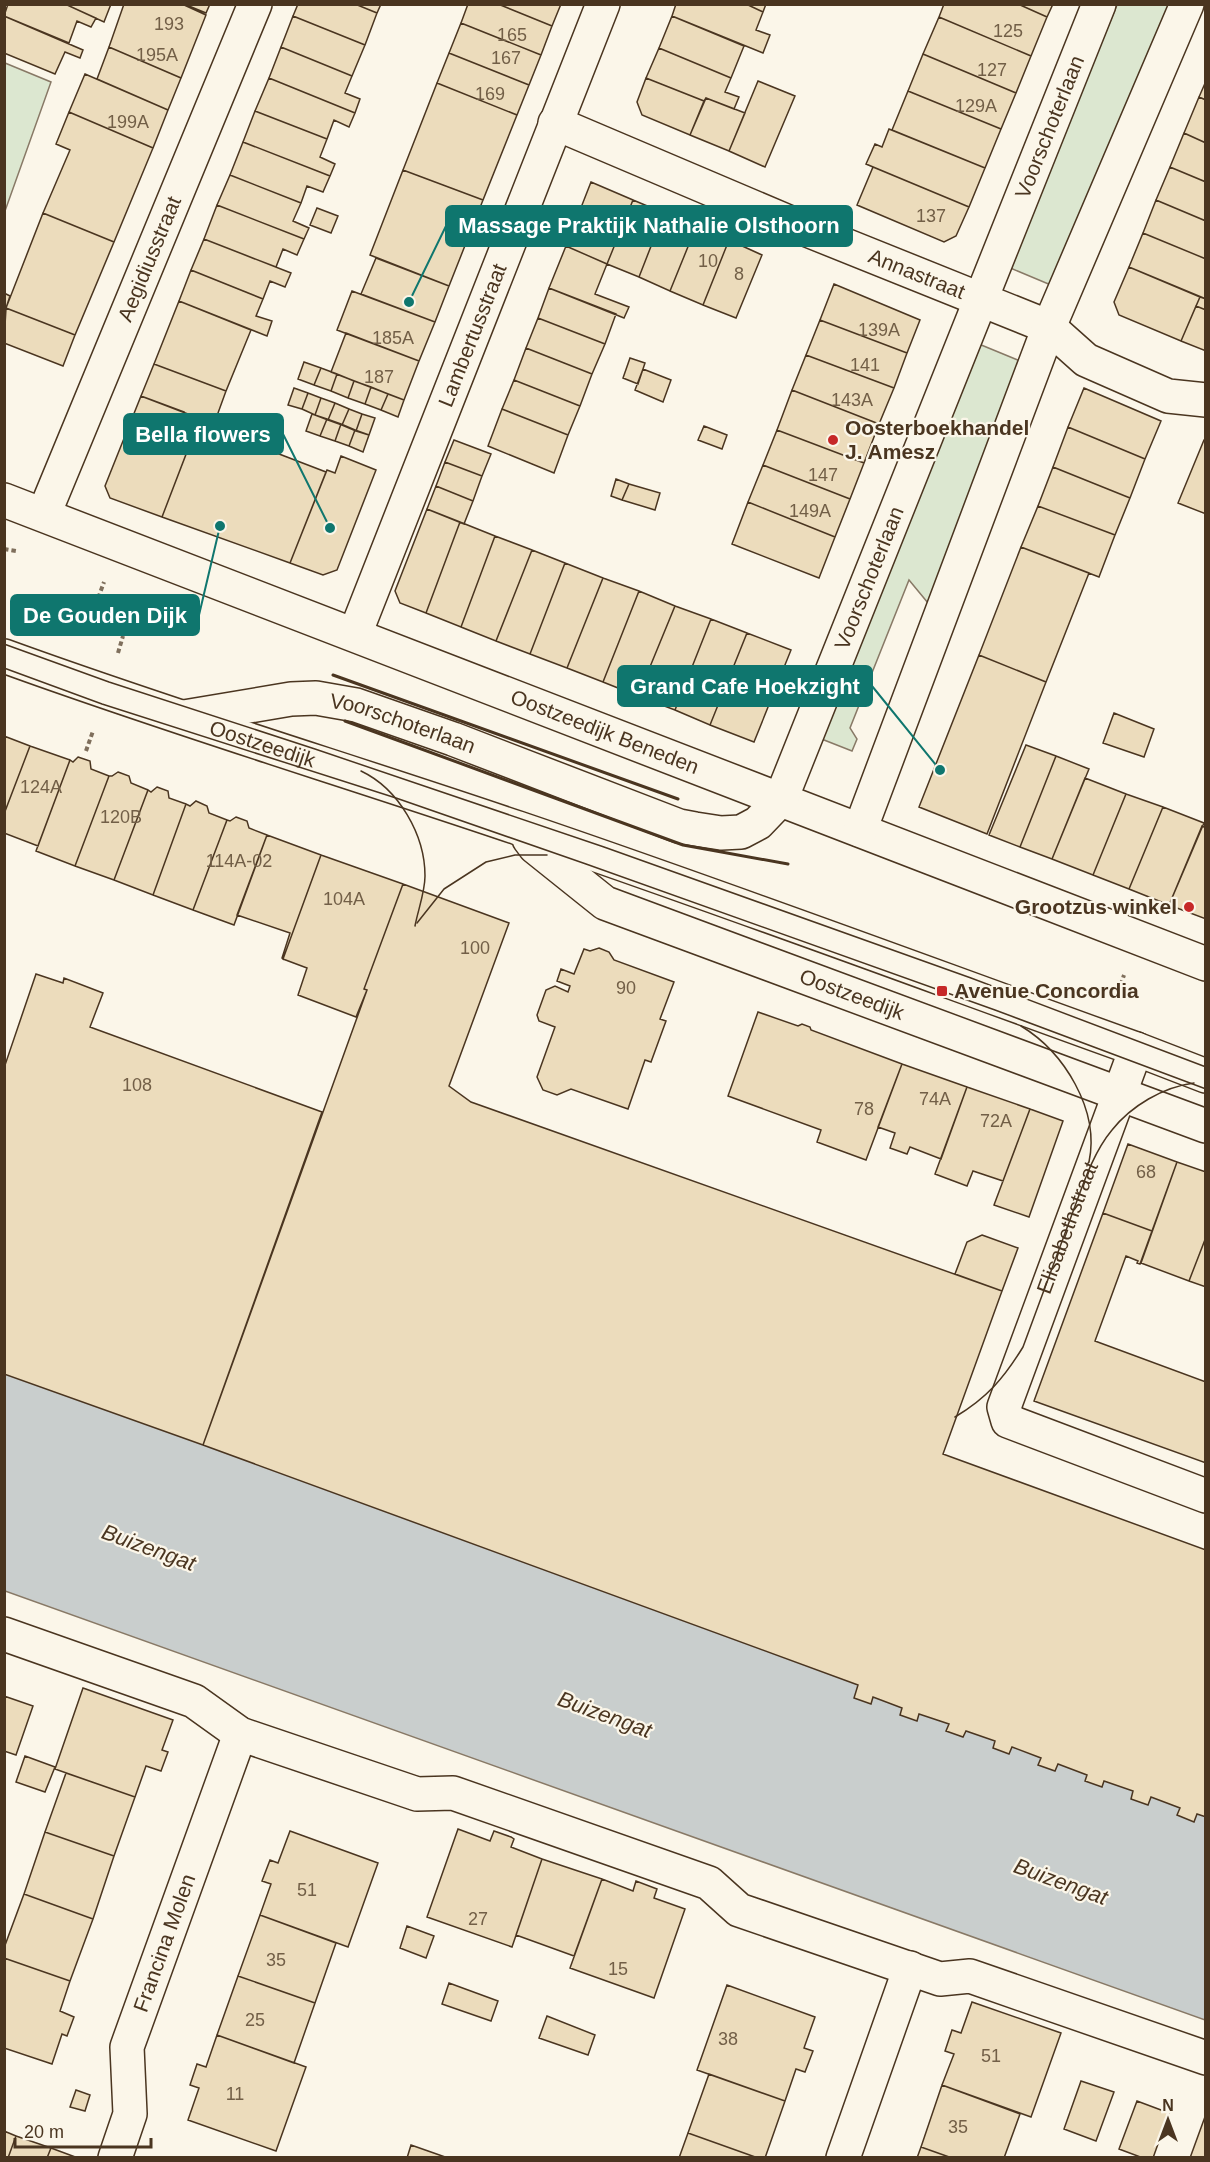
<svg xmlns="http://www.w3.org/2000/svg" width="1210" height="2162" font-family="Helvetica,sans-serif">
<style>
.green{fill:#dce7d0;stroke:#887966;stroke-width:1.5}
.water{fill:#c9cecd;stroke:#887966;stroke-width:1.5}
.building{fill:#ecdcbc;stroke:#4a3520;stroke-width:1.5}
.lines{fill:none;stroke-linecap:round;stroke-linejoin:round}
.minor-casing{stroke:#4a3520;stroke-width:36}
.path{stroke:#7f6f5c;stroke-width:4;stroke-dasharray:4.5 3;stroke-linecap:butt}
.minor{stroke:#fbf6e9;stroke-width:33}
.tram{stroke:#4a3520;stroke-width:1.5}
.wall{stroke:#4a3520;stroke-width:3}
.poi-dot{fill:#c62828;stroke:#fbf6e9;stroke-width:2}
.labels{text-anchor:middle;stroke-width:4.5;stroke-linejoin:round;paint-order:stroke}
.number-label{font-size:18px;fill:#725f47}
.street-label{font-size:21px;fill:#4a3520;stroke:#fbf6e9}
.poi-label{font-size:21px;font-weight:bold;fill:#4a3520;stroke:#fbf6e9;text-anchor:start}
.water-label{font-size:22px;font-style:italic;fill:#4a3520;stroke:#fbf6e9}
.leader{fill:none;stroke:#0f766e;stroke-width:2}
.callout-dot{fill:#0f766e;stroke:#fbf6e9;stroke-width:2}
.callout{fill:#0f766e;stroke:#0f766e;stroke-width:2}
.callout-label{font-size:22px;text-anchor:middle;font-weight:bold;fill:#fff}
</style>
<rect width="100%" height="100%" fill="#fbf6e9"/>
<path class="green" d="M 1117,5 L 1175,5 L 1058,288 L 1008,267 Z
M 5,63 L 51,82 L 5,211 Z
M 974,342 L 1030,365 L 933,609 L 909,580 L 850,728 L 857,739 L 852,751 L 819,738 Z"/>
<path class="water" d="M 5,1362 L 1205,1810 L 1205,2020 L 5,1591 Z"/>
<path class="building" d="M 8,4 L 65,4 L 96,18 L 91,27 L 77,21 L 69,43 L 4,16 Z
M 65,4 L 111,4 L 104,22 Z
M 124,4 L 182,4 L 206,15 L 181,78 L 109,47 Z
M 184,4 L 210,4 L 206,13 Z
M 298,4 L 355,4 L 377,13 L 365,45 L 293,16 Z
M 355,4 L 381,4 L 377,13 Z
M 468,4 L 498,4 L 552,26 L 541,55 L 461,23 Z
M 498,4 L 561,4 L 552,26 Z
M 676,4 L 746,4 L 763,12 L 756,30 L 770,35 L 763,53 L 672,16 Z
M 746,4 L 766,4 L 763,12 Z
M 944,4 L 1018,4 L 1047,17 L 1031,56 L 939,17 Z
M 1018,4 L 1053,4 L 1047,17 Z
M 4,16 L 83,50 L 80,58 L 65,52 L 55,74 L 4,53 Z
M 293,16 L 365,45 L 352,76 L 281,47 Z
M 672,16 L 744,46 L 731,78 L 659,48 Z
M 939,17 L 1031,56 L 1016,93 L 923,54 Z
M 461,23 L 541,55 L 529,85 L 449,53 Z
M 109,47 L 181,78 L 168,110 L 97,79 Z
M 281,47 L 352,76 L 345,93 L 360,99 L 355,113 L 269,78 Z
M 659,48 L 731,78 L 725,92 L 739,97 L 734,109 L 706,98 L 704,101 L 646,78 Z
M 449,53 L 529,85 L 517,115 L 437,83 Z
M 923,54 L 1016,93 L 1001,129 L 908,91 Z
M 85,74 L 168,110 L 153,148 L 69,112 Z
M 269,78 L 355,113 L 349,127 L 334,120 L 327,139 L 255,111 Z
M 646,78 L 704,101 L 690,135 L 642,115 L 637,102 Z
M 758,81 L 795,96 L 765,167 L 729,151 Z
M 1206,81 L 1206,100 L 1199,97 Z
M 437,83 L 517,115 L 483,200 L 403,170 Z
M 908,91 L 1001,129 L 985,168 L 892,130 Z
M 1199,97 L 1206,100 L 1206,143 L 1184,133 Z
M 706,98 L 745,113 L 729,151 L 690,135 Z
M 255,111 L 327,139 L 320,157 L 335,164 L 330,176 L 243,142 Z
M 69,112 L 153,148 L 114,242 L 43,213 L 70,150 L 56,144 Z
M 889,129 L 985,168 L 969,207 L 866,164 L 875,144 L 882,147 Z
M 1184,133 L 1206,143 L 1206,182 L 1170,167 Z
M 243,142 L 330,176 L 323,192 L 307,186 L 301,203 L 230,175 Z
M 873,167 L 969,207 L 956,236 L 944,242 L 857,205 Z
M 1170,167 L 1206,182 L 1206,221 L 1156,200 Z
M 403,170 L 483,200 L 449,286 L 370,255 Z
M 230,175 L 301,203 L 293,221 L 309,228 L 304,239 L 217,205 Z
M 591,182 L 633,200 L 607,264 L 566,246 Z
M 633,200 L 664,213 L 639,277 L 607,264 Z
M 1156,200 L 1206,221 L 1206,259 L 1143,233 Z
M 217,205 L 304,239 L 297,255 L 283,249 L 276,267 L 204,239 Z
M 317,208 L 338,216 L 331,233 L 310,225 Z
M 43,213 L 114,242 L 75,335 L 6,308 Z
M 664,213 L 696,227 L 670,291 L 639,277 Z
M 696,227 L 729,240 L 703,305 L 670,291 Z
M 1143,233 L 1206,259 L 1206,299 L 1129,267 Z
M 204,239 L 291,273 L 285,287 L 270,281 L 263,299 L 191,270 Z
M 729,240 L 762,255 L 736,318 L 703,305 Z
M 566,246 L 607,264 L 595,294 L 629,307 L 624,318 L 549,288 Z
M 376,258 L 449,286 L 435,322 L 361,294 Z
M 1129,267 L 1200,297 L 1181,341 L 1119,315 L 1114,302 Z
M 191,270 L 263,299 L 256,316 L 272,321 L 267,336 L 179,301 Z
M 834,284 L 920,320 L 907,353 L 820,320 Z
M 549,288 L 616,314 L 605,344 L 538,318 Z
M 352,291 L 435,322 L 419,361 L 337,330 Z
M 4,293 L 10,296 L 6,308 L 4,307 Z
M 1200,297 L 1206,299 L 1206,310 L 1196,306 Z
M 179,301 L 251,330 L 226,391 L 154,364 Z
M 1196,306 L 1206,310 L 1206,351 L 1181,341 Z
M 6,308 L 75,335 L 63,366 L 4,343 Z
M 538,318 L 605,344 L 592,374 L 526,348 Z
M 820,320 L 907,353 L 894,388 L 806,355 Z
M 346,333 L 419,361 L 404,400 L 331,372 Z
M 526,348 L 592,374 L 580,406 L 514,380 Z
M 806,355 L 894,388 L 879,424 L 792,390 Z
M 630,358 L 645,363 L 638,384 L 623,378 Z
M 304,362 L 321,368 L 314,385 L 298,379 Z
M 154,364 L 226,391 L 214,424 L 141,396 Z
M 321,368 L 337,374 L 331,391 L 314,385 Z
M 643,369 L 671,380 L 663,402 L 635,390 Z
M 337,374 L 354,381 L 348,398 L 331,391 Z
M 514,380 L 580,406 L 568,435 L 502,409 Z
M 354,381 L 371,387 L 365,404 L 348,398 Z
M 371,387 L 388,394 L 381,410 L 365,404 Z
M 294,388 L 308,393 L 302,409 L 288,405 Z
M 1084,388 L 1161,421 L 1145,459 L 1068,427 Z
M 792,390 L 879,424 L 864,463 L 777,430 Z
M 308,393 L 321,398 L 315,415 L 302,409 Z
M 388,394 L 404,400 L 398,417 L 381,410 Z
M 141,396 L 184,412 L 176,430 L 193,436 L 162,517 L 110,498 L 105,486 Z
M 321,398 L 335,403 L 328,420 L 315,415 Z
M 335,403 L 349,409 L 342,425 L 328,420 Z
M 349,409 L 362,414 L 356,431 L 342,425 Z
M 502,409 L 568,435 L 554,473 L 488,446 Z
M 312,414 L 327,419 L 320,436 L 306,431 Z
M 362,414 L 375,418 L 369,435 L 356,431 Z
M 200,418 L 214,424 L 208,437 L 224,443 L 227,434 L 326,472 L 290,563 L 162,517 Z
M 327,419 L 341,424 L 335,441 L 320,436 Z
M 341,424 L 355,430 L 349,446 L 335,441 Z
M 704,426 L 727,435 L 722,449 L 698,440 Z
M 1068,427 L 1145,459 L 1130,498 L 1053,467 Z
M 355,430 L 369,435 L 363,452 L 349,446 Z
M 777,430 L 864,463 L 850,499 L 763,465 Z
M 454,440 L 491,454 L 482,476 L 445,462 Z
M 1204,440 L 1206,440 L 1206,514 L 1178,503 Z
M 341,456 L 376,470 L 337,570 L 323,575 L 290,563 L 327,470 L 335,473 Z
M 445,462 L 482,476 L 473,501 L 436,486 Z
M 763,465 L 850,499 L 835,537 L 748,502 Z
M 1053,467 L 1130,498 L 1115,535 L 1038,506 Z
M 616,479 L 629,484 L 622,500 L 611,496 Z
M 629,484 L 660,493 L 655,510 L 622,500 Z
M 436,486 L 473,501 L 464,524 L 427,509 Z
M 748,502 L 835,537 L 819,578 L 732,544 Z
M 1038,506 L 1115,535 L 1099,577 L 1021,547 Z
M 427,509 L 460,522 L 426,613 L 400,603 L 395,591 Z
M 460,522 L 495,536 L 461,627 L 426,613 Z
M 495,536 L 532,550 L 496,641 L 461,627 Z
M 1021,547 L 1089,573 L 1046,682 L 979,655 Z
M 532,550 L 565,563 L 530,654 L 496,641 Z
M 565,563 L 603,578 L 567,668 L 530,654 Z
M 603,578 L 639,591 L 603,682 L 567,668 Z
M 639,591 L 675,606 L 638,696 L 603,682 Z
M 675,606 L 711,619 L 675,710 L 638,696 Z
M 711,619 L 747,633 L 710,725 L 675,710 Z
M 747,633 L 791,650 L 754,742 L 710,725 Z
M 979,655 L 1046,682 L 987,834 L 919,807 Z
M 1114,713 L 1154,729 L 1144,757 L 1103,743 Z
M 4,736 L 30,746 L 4,814 Z
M 1026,745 L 1056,756 L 1020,847 L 989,835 Z
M 30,746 L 70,760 L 38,846 L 4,833 L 4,814 Z
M 1056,756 L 1089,769 L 1052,859 L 1020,847 Z
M 78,757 L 90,761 L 91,769 L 109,776 L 75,866 L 36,851 L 70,760 L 73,762 Z
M 118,772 L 129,776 L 131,783 L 148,790 L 114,880 L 75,866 L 109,776 L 112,776 Z
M 1085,778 L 1126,794 L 1093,875 L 1052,859 Z
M 157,787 L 168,791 L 169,798 L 186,804 L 153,895 L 114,880 L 148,790 L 151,792 Z
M 1126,794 L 1163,807 L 1129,889 L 1093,875 Z
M 196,801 L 207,806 L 209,813 L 227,820 L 193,910 L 153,895 L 186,804 L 190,806 Z
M 1163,807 L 1204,823 L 1169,905 L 1129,889 Z
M 236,817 L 247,821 L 249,828 L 267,835 L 234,925 L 193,910 L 227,820 L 230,821 Z
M 1202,826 L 1206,828 L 1206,919 L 1169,905 Z
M 267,835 L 321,855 L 283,959 L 282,958 L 290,933 L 237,915 Z
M 321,855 L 403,884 L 364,989 L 367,990 L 356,1017 L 298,995 L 307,968 L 283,959 Z
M 403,884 L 509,923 L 449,1086 L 471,1102 L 1002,1291 L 943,1454 L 1206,1550 L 1206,1817 L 1197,1814 L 1194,1822 L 1177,1815 L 1180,1808 L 1151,1797 L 1148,1805 L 1131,1799 L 1133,1791 L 1104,1781 L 1102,1787 L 1085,1781 L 1087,1775 L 1058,1764 L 1055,1771 L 1038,1765 L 1041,1758 L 1012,1747 L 1009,1754 L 993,1748 L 995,1741 L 966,1731 L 963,1737 L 946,1731 L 949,1724 L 919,1714 L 917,1721 L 900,1715 L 902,1708 L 873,1697 L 871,1704 L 854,1698 L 858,1685 L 203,1445 L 367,990 L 364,989 Z
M 599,948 L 609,952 L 614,960 L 674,982 L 660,1019 L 666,1021 L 651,1062 L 645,1060 L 628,1109 L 571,1089 L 557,1095 L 543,1090 L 537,1077 L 555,1027 L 539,1021 L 537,1015 L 546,990 L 555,986 L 568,992 L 570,986 L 557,981 L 561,969 L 574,974 L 584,949 L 590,951 Z
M 36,974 L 63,983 L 64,978 L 103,993 L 90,1027 L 322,1112 L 203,1445 L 4,1374 L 4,1068 Z
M 758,1012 L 798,1026 L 802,1024 L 810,1027 L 811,1030 L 902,1064 L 866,1160 L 817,1142 L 821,1130 L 728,1096 Z
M 902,1064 L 967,1087 L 941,1159 L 910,1147 L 907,1154 L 890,1148 L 895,1133 L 878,1127 Z
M 967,1087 L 1030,1109 L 1003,1181 L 973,1171 L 967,1186 L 935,1174 Z
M 1030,1109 L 1063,1121 L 1029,1217 L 994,1205 Z
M 1128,1144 L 1177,1162 L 1152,1231 L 1103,1213 Z
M 1177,1162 L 1206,1172 L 1206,1237 L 1189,1281 L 1141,1263 Z
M 1103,1213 L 1152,1231 L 1140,1264 L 1137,1263 L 1138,1261 L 1126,1256 L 1095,1341 L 1206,1382 L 1206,1463 L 1034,1401 Z
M 982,1235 L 1018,1248 L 1002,1291 L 955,1274 L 967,1242 Z
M 1206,1237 L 1206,1287 L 1189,1281 Z
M 83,1688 L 173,1720 L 162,1750 L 168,1752 L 161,1771 L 146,1766 L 135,1797 L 55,1769 Z
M 4,1696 L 33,1706 L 16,1755 L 4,1751 Z
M 25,1756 L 55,1767 L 45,1792 L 16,1782 Z
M 66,1773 L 135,1797 L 114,1856 L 45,1832 Z
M 458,1829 L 490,1841 L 494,1831 L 511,1837 L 514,1839 L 511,1847 L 542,1859 L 512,1947 L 427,1917 Z
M 290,1831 L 378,1863 L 348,1947 L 260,1915 L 271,1884 L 262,1881 L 270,1860 L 278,1863 Z
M 45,1832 L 114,1856 L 93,1919 L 24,1894 Z
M 542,1859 L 602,1879 L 574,1956 L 516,1935 Z
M 602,1879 L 633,1891 L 636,1881 L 657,1889 L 654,1898 L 685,1909 L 654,1998 L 570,1968 Z
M 24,1894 L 93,1919 L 70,1981 L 4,1958 L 4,1948 Z
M 260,1915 L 336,1943 L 315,2003 L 238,1976 Z
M 407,1926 L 434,1936 L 426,1958 L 400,1948 Z
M 4,1958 L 70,1981 L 60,2011 L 74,2017 L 67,2036 L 62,2034 L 52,2064 L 4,2048 Z
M 238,1976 L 315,2003 L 294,2063 L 217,2035 Z
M 449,1983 L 498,2001 L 491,2021 L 442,2004 Z
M 727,1985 L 815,2017 L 804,2048 L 813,2051 L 805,2072 L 796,2069 L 785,2101 L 697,2070 Z
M 972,2002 L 1061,2033 L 1031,2117 L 942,2085 L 954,2054 L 945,2051 L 952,2030 L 961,2033 Z
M 547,2016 L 595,2035 L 588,2055 L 539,2038 Z
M 217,2035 L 306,2067 L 276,2151 L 188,2120 L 199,2088 L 190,2085 L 197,2064 L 206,2067 Z
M 709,2074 L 785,2101 L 765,2158 L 758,2158 L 688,2133 Z
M 1081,2081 L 1114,2092 L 1096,2141 L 1064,2129 Z
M 942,2085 L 1020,2114 L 1004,2158 L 952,2158 L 921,2147 Z
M 76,2090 L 90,2095 L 85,2111 L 70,2107 Z
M 1137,2101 L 1169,2113 L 1153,2158 L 1143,2158 L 1119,2149 Z
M 1206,2114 L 1206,2158 L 1190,2158 Z
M 4,2131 L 16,2136 L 8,2158 L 4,2158 Z
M 688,2133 L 758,2158 L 679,2158 Z
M 16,2136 L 51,2148 L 47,2158 L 8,2158 Z
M 411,2145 L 448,2158 L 407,2158 Z
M 921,2147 L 952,2158 L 917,2158 Z
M 51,2148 L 78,2158 L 47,2158 Z"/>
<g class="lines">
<defs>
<g id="minor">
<path id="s1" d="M 555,123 L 800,227 L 1049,327 L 1086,360 L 1168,396 L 1206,400"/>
<path id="s2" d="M 4,500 L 1206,964"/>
<path id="s3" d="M 44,514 L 255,4"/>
<path id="s4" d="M 355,634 L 603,4"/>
<path id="s5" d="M 4,656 C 174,718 347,770 518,828 C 725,898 930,975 1136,1049 L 1206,1076"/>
<path id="s6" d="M 184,717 L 291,699 L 316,698 L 356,705 L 453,739 L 679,826 L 695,829 L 721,833 L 741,832 L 758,823 L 781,799 L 1099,4"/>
<path d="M 860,830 L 1049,327 L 1187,4"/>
<path id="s7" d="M 529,839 L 535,847 L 605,903 L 1206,1126"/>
<path d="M 1136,1049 L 1004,1407 L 1008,1421 L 1206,1496"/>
<path d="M 4,1634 L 194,1701 L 240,1734 L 417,1794 L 453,1793 L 709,1883 L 739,1910 L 940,1979 L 970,1976 L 1206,2058"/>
<path id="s8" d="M 115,2158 L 130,2114 L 127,2047 L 240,1734"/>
<path d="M 843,2158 L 910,1968"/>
</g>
</defs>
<use href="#minor" class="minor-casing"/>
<path class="path" d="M 4,549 L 16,551
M 88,626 L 104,582
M 118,653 L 123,636
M 86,751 L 93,731
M 1116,999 L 1124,975"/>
<use href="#minor" class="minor"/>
<g class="tram">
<path d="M 4,644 L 109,682 L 315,749 L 604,847 L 971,978 L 1206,1067"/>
<path d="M 4,668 L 102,704 L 396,798 L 586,864 L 995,1010 L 1206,1089"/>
<path d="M 361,771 C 399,789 425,835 425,876 C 425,892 418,910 415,926"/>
<path d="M 417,923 L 444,889 L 486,862 L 515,855 L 547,855"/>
<path d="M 1021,1026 C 1064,1052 1100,1110 1089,1162"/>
<path id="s9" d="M 955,1417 C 987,1398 1004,1378 1023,1347 C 1039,1304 1055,1261 1071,1217 C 1082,1188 1092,1154 1112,1130 C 1131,1106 1163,1087 1194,1083"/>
</g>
<path class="wall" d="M 333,675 L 678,799
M 345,721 L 683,845 L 788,864"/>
</g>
<g class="poi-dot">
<circle cx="833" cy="440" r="6"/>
<circle cx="1189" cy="907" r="6"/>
<rect x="936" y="985" width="12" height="12" rx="3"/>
</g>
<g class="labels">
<g class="number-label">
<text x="169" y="30">193</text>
<text x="1008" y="37">125</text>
<text x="512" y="41">165</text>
<text x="157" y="61">195A</text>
<text x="506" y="64">167</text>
<text x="992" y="76">127</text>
<text x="490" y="100">169</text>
<text x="976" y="112">129A</text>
<text x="128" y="128">199A</text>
<text x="931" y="222">137</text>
<text x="708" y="267">10</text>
<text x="739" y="280">8</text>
<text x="879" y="336">139A</text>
<text x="393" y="344">185A</text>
<text x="865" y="371">141</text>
<text x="379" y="383">187</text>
<text x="852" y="406">143A</text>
<text x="823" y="481">147</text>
<text x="810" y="517">149A</text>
<text x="41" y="793">124A</text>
<text x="121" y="823">120B</text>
<text x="239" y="867">114A-02</text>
<text x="344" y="905">104A</text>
<text x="475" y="954">100</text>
<text x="626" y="994">90</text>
<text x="137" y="1091">108</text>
<text x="935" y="1105">74A</text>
<text x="864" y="1115">78</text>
<text x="996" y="1127">72A</text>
<text x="1146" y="1178">68</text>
<text x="307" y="1896">51</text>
<text x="478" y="1925">27</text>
<text x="276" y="1966">35</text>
<text x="618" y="1975">15</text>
<text x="255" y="2026">25</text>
<text x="728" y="2045">38</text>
<text x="991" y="2062">51</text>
<text x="235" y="2100">11</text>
<text x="958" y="2133">35</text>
</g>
<g class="street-label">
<text dy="7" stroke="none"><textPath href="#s6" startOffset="1358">Voorschoterlaan</textPath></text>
<text dy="7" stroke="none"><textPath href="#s3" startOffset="276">Aegidiusstraat</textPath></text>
<text dy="7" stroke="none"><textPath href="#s1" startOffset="392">Annastraat</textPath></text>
<text dy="7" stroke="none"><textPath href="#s4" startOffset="321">Lambertusstraat</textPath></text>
<text dy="7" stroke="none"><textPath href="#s6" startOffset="872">Voorschoterlaan</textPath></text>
<text dy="7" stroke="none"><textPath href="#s6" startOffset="224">Voorschoterlaan</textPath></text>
<text dy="7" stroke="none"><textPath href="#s2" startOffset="644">Oostzeedijk Beneden</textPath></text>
<text dy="7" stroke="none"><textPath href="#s5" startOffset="273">Oostzeedijk</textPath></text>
<text dy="7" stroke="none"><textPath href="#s7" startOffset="363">Oostzeedijk</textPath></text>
<text dy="7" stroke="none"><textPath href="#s9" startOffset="226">Elisabethstraat</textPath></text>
<text dy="7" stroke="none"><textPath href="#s8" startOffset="224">Francina Molen</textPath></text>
</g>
<g class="poi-label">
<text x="845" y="435">Oosterboekhandel<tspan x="845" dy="24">J. Amesz</tspan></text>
<text x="1177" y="914" text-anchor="end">Grootzus winkel</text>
<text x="954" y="998">Avenue Concordia</text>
</g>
<g class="water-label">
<text transform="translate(149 1547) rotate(20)" y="8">Buizengat</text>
<text transform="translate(605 1714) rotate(20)" y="8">Buizengat</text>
<text transform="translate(1061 1881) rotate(20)" y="8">Buizengat</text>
</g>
</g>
<path class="leader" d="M409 302L446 226M330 528L283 434M220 526L199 615M940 770L872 686"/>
<g class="callout-dot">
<circle cx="409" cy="302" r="6"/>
<circle cx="330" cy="528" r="6"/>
<circle cx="220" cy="526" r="6"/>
<circle cx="940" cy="770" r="6"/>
</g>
<g class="callout">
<rect x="446" y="206" width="406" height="40" rx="6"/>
<rect x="124" y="414" width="159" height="40" rx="6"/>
<rect x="11" y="595" width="188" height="40" rx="6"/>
<rect x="618" y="666" width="254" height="40" rx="6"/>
</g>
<g class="callout-label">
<text x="649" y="233">Massage Praktijk Nathalie Olsthoorn</text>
<text x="203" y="442">Bella flowers</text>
<text x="105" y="623">De Gouden Dijk</text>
<text x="745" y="694">Grand Cafe Hoekzight</text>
</g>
<rect width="1210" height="2162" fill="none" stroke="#4a3520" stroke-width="12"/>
<g transform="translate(1168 2120)" stroke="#fbf6e9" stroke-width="4.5" paint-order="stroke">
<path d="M0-4.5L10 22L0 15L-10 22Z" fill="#4a3520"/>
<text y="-9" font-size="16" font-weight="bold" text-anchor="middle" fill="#4a3520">N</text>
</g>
<path d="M15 2138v9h136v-9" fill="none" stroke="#4a3520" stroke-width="3"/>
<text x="24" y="2138" font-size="18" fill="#4a3520" stroke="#fbf6e9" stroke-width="4.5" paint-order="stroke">20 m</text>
</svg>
